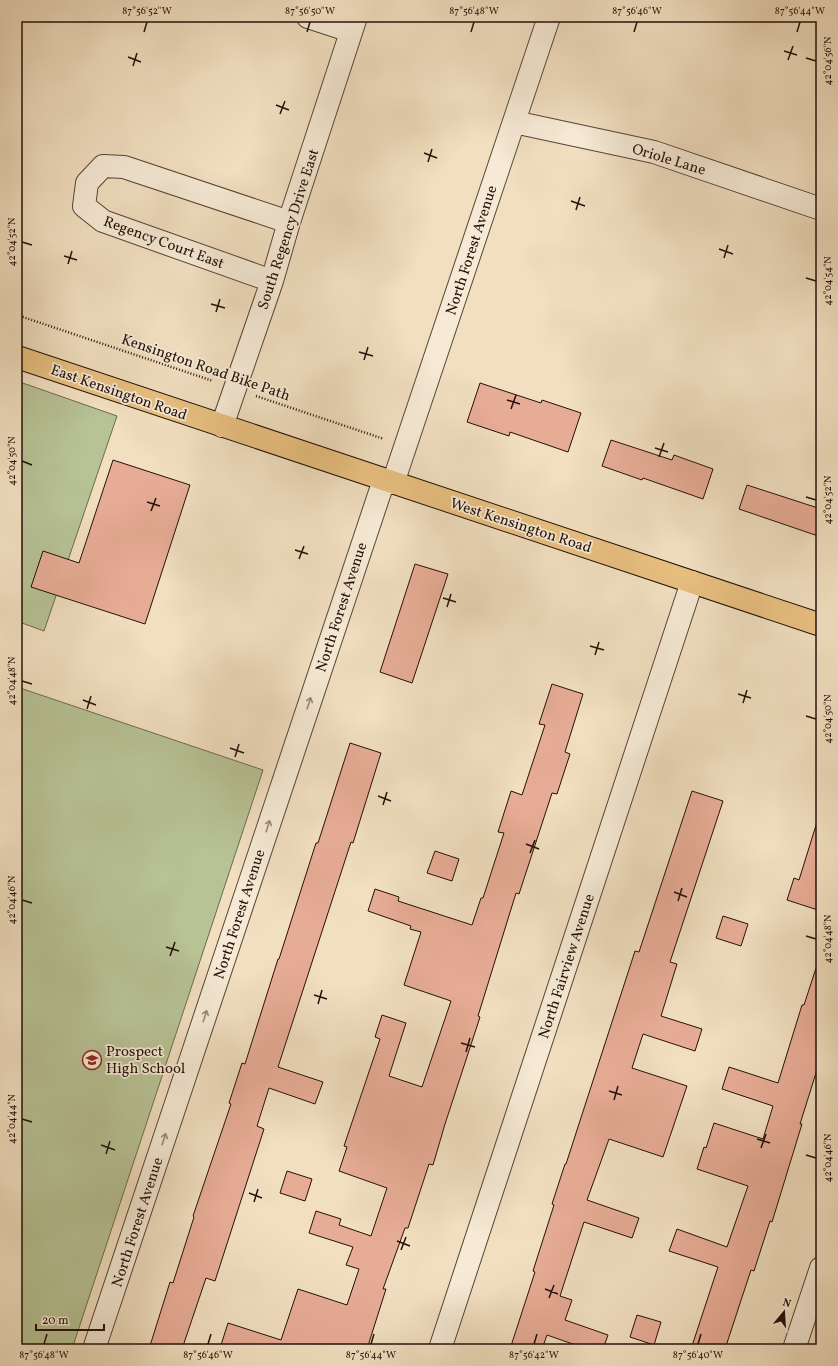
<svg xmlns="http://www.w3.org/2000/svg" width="838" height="1366" font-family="Vollkorn,serif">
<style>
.green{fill:#b7c295;stroke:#6e694f}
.building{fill:#e7ac96;stroke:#241009}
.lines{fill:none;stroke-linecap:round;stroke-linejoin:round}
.minor-casing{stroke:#574437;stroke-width:24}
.major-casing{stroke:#241009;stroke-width:24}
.path{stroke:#241009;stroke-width:2.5;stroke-dasharray:1 2;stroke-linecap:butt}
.minor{stroke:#f6ead6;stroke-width:22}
.major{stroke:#e8c080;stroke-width:22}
.oneway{stroke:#98887a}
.ticks{fill:none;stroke:#241009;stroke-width:1.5}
.labels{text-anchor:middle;stroke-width:3.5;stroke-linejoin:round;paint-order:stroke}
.street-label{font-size:15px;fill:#241009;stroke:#f6ead6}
.poi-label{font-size:15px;fill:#241009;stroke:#f6ead6;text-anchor:start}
.neatline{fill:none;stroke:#241009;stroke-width:1.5}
.ticks-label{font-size:10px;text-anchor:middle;fill:#241009}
</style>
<rect width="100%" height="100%" fill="#f1dfc0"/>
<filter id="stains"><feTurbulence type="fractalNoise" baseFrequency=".005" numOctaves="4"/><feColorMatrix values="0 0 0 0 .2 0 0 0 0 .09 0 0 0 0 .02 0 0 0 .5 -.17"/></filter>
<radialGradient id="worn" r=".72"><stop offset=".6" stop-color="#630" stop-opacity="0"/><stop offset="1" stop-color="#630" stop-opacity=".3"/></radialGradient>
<path class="green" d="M 17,381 L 117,416 L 44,631 L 22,623 L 17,638 Z
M 17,687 L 263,770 L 72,1349 L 17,1349 Z"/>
<path class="building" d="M 480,383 L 541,403 L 542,400 L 581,413 L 568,452 L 510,432 L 509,436 L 467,422 Z
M 611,440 L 672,460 L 674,455 L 713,469 L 703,499 L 643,478 L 642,480 L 602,466 Z
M 113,460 L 190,485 L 145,624 L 31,587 L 43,551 L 79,563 Z
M 747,485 L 821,509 L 821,537 L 739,509 Z
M 415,564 L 448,574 L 412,683 L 380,672 Z
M 552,684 L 583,694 L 565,752 L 570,754 L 557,794 L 552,793 L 519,894 L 516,893 L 478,1016 L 480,1017 L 445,1124 L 433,1165 L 429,1164 L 408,1228 L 405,1228 L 383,1289 L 386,1289 L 367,1349 L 232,1349 L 221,1345 L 228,1323 L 281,1340 L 298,1289 L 347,1305 L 359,1269 L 346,1265 L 353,1247 L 309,1233 L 316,1211 L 341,1219 L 339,1225 L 371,1236 L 387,1188 L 339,1171 L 347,1147 L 344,1146 L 380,1039 L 375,1037 L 382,1015 L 406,1023 L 389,1076 L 422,1087 L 451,1001 L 404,985 L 421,932 L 410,929 L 411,926 L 368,911 L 375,889 L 399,897 L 398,901 L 472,925 L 481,898 L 483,898 L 504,833 L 498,832 L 511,791 L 522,795 L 545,725 L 539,724 Z
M 350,743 L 381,753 L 353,843 L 351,842 L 278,1067 L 323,1082 L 315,1104 L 269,1088 L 257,1126 L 264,1129 L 215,1281 L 206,1278 L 182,1349 L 149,1349 L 170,1282 L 173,1283 L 194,1217 L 193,1216 L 231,1104 L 229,1103 L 242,1063 L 245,1064 L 278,959 L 279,959 L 316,843 L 318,843 Z
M 692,791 L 723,801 L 670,962 L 677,964 L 661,1016 L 702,1029 L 695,1051 L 643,1034 L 632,1068 L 687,1086 L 663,1157 L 609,1139 L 587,1200 L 639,1218 L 632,1238 L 584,1222 L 560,1296 L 572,1300 L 565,1320 L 608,1335 L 603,1349 L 587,1349 L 547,1335 L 542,1349 L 510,1349 L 535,1272 L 533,1271 L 554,1205 L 552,1204 L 565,1164 L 566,1164 L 635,951 L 639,952 Z
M 817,822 L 821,823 L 821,911 L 787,900 L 794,878 L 799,880 Z
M 435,851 L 459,859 L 452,881 L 427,873 Z
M 723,916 L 748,924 L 741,946 L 716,938 Z
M 817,965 L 821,965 L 821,1057 L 800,1124 L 802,1124 L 772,1222 L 770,1221 L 754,1271 L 751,1270 L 725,1349 L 691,1349 L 718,1267 L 669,1251 L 677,1229 L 727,1247 L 748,1186 L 697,1169 L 704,1147 L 706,1148 L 714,1123 L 763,1139 L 773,1106 L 722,1089 L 729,1067 L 778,1083 L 802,1005 L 804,1005 Z
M 287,1171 L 312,1179 L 305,1201 L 280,1193 Z
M 637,1315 L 661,1322 L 654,1345 L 630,1337 Z"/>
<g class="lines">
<defs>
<path id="minor" d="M 308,17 L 351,31
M 514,122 L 654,152 L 821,209
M 272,281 L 103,221 L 84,206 L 87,183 L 103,166 L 124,167 L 289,222
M 222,426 L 272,281 L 289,222 L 356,17
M 393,483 L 549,17
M 94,1349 L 384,480
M 440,1349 L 692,582
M 794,1349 L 821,1268"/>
<path id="major" d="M 17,357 L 821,625"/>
</defs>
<use href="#minor" class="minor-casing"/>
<use href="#major" class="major-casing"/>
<path class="path" d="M 17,315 L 213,381
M 256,396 L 384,439"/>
<use href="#minor" class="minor"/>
<use href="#major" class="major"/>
</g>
<defs><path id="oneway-shaft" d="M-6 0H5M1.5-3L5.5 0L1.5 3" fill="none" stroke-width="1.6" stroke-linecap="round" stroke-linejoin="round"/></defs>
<g class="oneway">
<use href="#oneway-shaft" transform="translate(309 703) rotate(-72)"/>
<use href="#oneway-shaft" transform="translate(268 826) rotate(-72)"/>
<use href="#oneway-shaft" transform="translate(205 1016) rotate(-72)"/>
<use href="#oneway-shaft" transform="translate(164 1139) rotate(-72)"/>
</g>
<path class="ticks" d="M 144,32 L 147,22M 307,32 L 310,22M 471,32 L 474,22M 634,32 L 637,22M 797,32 L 800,22M 784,51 L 797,55M 128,57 L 141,62M 806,58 L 816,61M 788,60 L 793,46M 133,66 L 137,53M 276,105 L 289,110M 280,114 L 285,101M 424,153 L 437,158M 428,162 L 432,149M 571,201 L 585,206M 576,210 L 580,197M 22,242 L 32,245M 719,249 L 733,254M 64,256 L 77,260M 724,258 L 728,245M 68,264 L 72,251M 806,278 L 816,281M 211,304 L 225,308M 216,312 L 220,299M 359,352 L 373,356M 364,360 L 368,347M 507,400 L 520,404M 511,409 L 516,395M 655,448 L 668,452M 659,457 L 664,443M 22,461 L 32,465M 806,497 L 816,500M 147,502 L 160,506M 151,511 L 156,498M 295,550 L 308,554M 299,559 L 304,546M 443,598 L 456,602M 447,607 L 451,594M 590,646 L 604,650M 595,655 L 599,642M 22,681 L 32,684M 738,694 L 751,698M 83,700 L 96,705M 743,703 L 747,690M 87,709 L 91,696M 806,716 L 816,719M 230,748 L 244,753M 235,757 L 239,744M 378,796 L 391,801M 383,805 L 387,792M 526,844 L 539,849M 530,853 L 535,840M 674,892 L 687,897M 22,900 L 32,903M 678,901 L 682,888M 806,936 L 816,939M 166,947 L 179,951M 170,956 L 175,942M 314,995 L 327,999M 318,1004 L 322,990M 461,1043 L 475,1047M 466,1052 L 470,1038M 609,1091 L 622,1095M 614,1100 L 618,1086M 22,1119 L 32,1122M 757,1139 L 770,1143M 101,1145 L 115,1150M 761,1148 L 766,1134M 106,1154 L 110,1141M 806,1155 L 816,1158M 249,1193 L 262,1198M 254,1202 L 258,1189M 397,1241 L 410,1246M 401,1250 L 406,1237M 545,1289 L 558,1294M 549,1298 L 554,1285M 44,1344 L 47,1334M 208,1344 L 211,1334M 371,1344 L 374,1334M 534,1344 L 537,1334M 698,1344 L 701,1334"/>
<defs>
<symbol id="school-ring" viewBox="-11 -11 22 22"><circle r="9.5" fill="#f6ead6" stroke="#8f2418" stroke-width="1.5"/><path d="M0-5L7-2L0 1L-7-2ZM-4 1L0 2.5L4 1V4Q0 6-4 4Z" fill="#8f2418"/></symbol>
</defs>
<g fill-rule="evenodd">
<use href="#school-ring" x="81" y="1049" width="22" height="22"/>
</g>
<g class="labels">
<g class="street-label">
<text transform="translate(669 159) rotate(17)" y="5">Oriole Lane</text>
<text transform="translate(288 229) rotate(-72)" y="5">South Regency Drive East</text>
<text transform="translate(164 242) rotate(20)" y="5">Regency Court East</text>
<text transform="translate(471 250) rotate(-72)" y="5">North Forest Avenue</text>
<text transform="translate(206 367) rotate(19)" y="5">Kensington Road Bike Path</text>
<text transform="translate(119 392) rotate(19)" y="5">East Kensington Road</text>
<text transform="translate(521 525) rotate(18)" y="5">West Kensington Road</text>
<text transform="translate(341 607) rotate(-72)" y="5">North Forest Avenue</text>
<text transform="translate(239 914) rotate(-72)" y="5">North Forest Avenue</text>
<text transform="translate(566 966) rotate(-72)" y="5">North Fairview Avenue</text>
<text transform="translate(137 1222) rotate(-72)" y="5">North Forest Avenue</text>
</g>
<g class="poi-label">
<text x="106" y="1056">Prospect<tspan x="106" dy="17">High School</tspan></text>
</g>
</g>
<rect width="838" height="1366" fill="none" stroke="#f1dfc0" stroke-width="44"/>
<g transform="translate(784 1312) rotate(18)" stroke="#f6ead6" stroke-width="3" paint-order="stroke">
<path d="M0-3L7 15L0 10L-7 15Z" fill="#241009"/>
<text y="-6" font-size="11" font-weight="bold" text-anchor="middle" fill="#241009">N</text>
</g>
<path d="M36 1324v6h68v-6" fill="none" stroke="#241009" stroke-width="2"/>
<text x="42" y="1324" font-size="12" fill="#241009" stroke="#f6ead6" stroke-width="3" paint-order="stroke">20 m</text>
<rect x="22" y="22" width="794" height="1322" class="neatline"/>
<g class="ticks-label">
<text x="147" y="14">87°56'52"W</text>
<text x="310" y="14">87°56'50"W</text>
<text x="474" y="14">87°56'48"W</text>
<text x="637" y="14">87°56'46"W</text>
<text x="800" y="14">87°56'44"W</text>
<text transform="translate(827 61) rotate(-90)" y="4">42°04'56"N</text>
<text transform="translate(11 242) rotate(-90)" y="4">42°04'52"N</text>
<text transform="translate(827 281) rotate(-90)" y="4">42°04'54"N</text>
<text transform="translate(11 461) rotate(-90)" y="4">42°04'50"N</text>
<text transform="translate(827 500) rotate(-90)" y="4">42°04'52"N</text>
<text transform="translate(11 681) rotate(-90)" y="4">42°04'48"N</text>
<text transform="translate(827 719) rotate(-90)" y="4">42°04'50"N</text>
<text transform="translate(11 900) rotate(-90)" y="4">42°04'46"N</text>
<text transform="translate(827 939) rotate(-90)" y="4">42°04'48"N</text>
<text transform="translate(11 1119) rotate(-90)" y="4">42°04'44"N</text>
<text transform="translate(827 1158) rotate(-90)" y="4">42°04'46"N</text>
<text x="44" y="1358">87°56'48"W</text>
<text x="208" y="1358">87°56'46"W</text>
<text x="371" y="1358">87°56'44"W</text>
<text x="534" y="1358">87°56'42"W</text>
<text x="698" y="1358">87°56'40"W</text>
</g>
<rect width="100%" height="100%" filter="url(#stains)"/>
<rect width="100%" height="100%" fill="url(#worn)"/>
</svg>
